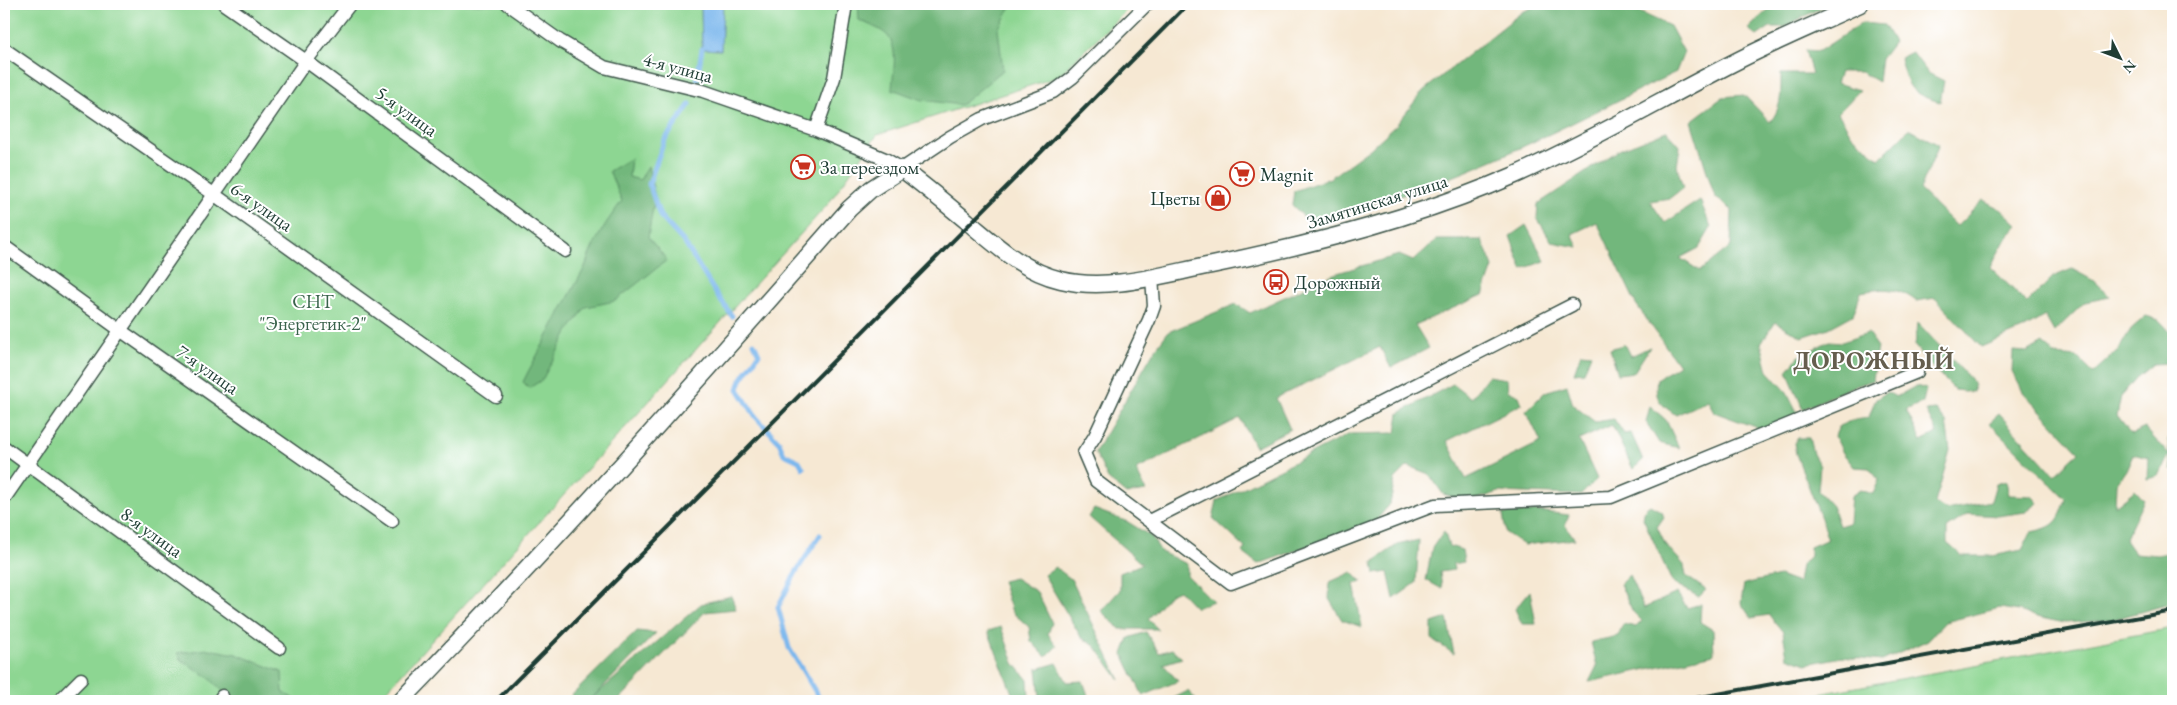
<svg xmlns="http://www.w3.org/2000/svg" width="2177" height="705" font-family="'EB Garamond',serif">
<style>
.green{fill:#8dd692;stroke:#568a63}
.forest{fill:#72b77c;stroke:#487a58}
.water{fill:#7bb7ed;stroke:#4d7a90}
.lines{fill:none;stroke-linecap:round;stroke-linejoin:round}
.stream{stroke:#7bb7ed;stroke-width:5}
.minor-casing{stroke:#3f574c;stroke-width:15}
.tertiary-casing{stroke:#3f574c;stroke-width:19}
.minor{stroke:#fff;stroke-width:12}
.tertiary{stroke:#fff;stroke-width:16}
.rail{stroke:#1f3d34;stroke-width:4}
.labels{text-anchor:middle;stroke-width:4;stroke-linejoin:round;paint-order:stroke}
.street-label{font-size:19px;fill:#1f3d34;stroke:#fff}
.poi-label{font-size:19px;fill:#1f3d34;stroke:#fff;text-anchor:start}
.park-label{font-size:19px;fill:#3a634c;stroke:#fff}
.district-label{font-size:24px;font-weight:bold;letter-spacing:1px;fill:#655e4e;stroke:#fff}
</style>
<rect width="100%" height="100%" fill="#fff"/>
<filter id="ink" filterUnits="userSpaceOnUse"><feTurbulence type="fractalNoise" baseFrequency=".02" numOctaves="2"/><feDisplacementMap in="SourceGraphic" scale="10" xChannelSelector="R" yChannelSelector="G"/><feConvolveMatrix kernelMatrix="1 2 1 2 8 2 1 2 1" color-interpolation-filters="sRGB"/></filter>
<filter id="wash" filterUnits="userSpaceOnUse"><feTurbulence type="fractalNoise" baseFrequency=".0096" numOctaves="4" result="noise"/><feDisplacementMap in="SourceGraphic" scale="20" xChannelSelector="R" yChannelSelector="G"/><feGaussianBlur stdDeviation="1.12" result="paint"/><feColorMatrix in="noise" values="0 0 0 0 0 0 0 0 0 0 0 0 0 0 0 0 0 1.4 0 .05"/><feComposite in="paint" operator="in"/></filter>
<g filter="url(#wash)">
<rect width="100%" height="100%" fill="#f6e8d3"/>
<path class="green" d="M 4,4 L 701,4 L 702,49 L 721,50 L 723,4 L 1133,4 L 1057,77 L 877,135 L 828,204 L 377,701 L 4,701 Z
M 2173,433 L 2173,470 L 2171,470 L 2168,439 Z
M 2173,628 L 2173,701 L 1782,701 Z"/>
<path class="forest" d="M 858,4 L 1013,4 L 998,29 L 1003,70 L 961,105 L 922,100 L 892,89 C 893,73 899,48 887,35 C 881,29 867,24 859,20 Z
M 1541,4 L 1622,4 L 1670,26 L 1684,52 L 1676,72 C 1581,118 1486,170 1384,201 C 1358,208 1333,218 1307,220 L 1292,205 L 1294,191 L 1330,178 L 1370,149 L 1397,124 L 1423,91 L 1522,12 Z
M 1774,4 L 1828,4 L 1784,27 L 1770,27 L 1757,36 L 1748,29 Z
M 1862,23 L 1884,25 L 1894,42 L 1881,59 L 1878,82 L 1861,72 L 1840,72 L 1836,83 L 1860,90 L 1838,113 L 1852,135 L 1879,159 L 1909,129 L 1939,145 L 1920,190 L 1957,226 L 1983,200 L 2002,210 L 2018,225 L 2007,237 L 1990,267 L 2027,303 L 2053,277 L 2072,269 L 2096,282 L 2110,297 L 2085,302 L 2054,332 L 2045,316 L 2023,329 L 1981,347 L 1935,298 L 1916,301 C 1897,287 1885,288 1861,292 L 1853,315 L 1829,328 L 1802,337 L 1775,322 L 1761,343 L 1768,371 L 1787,392 L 1798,414 L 1784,428 L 1763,430 L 1714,412 L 1708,400 L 1676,415 C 1660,404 1654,399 1657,379 L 1679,365 L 1636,304 L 1597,222 L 1572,234 L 1578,247 L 1552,242 L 1537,218 L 1538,204 L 1619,150 L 1667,131 L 1680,146 L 1677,166 L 1683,188 L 1670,198 L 1650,201 L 1665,223 L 1700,200 L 1711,228 L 1699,248 L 1680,258 L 1700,271 L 1731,246 L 1732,210 L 1715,197 L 1691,121 L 1723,97 L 1744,95 L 1770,122 C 1782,108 1781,92 1781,74 L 1812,74 L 1805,50 L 1819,51 Z
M 1912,52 L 1928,73 L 1944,81 L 1940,102 C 1910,94 1907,87 1900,58 Z
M 631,158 L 629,177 L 640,180 L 648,166 L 655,196 L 648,237 L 667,260 L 615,301 L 586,307 L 568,332 L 542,380 L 529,388 L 523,382 L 528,372 L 585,267 C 593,242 606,222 622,201 L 609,171 Z
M 1526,225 L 1545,261 L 1522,269 L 1510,236 Z
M 1436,240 L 1482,240 L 1493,267 L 1483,295 L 1415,325 L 1429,348 L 1391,368 L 1380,347 L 1276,398 L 1290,429 L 1255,447 L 1240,418 L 1136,470 L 1146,491 L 1126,494 L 1108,479 L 1095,452 L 1154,351 L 1168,332 L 1236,304 L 1250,313 L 1334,274 L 1399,255 L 1413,261 Z
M 2146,316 L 2159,320 L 2173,335 L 2173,357 L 2170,363 L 2153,364 L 2136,378 L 2121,396 L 2117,416 L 2131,434 L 2145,428 L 2169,455 L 2159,476 L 2147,479 L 2148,458 L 2133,454 L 2126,470 L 2116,484 L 2115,506 L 2135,490 L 2144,500 L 2125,540 L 2134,553 L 2157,555 L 2173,552 L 2173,575 L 2169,577 L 2173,579 L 2173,603 L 2111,620 L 2065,623 L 2041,618 L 2019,611 L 2000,608 L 1945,622 L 1928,640 L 1882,661 L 1842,657 L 1806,664 L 1787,657 L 1783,632 L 1769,615 L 1751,618 L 1741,603 L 1744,584 L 1779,576 L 1798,583 L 1801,565 L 1810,556 L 1810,547 L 1828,539 L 1825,532 L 1826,531 L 1796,454 L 1794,443 L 1798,438 L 1809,438 L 1813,454 L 1820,466 L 1818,491 L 1832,506 L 1839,526 L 1849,523 L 1851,496 L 1860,490 L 1873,494 L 1879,480 L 1869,468 L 1854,467 L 1843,453 L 1835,436 L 1839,426 L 1855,419 L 1869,417 L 1875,400 L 1887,392 L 1896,397 L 1916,386 L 1926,389 L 1923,402 L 1906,410 L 1921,441 L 1937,433 L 1926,411 L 1936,410 L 1946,422 L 1950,450 L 1935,503 L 1946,510 L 1991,501 L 1996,484 L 2006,481 L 2009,495 L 2032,496 L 2038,503 L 2026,512 L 1998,516 L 1968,514 L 1947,528 L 1947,543 L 1962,556 L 1992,556 L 2022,550 L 2031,532 C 2055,527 2059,523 2066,499 L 1989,423 L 1999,414 L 2054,475 L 2079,452 L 2023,392 L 2012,371 L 2013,351 L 2027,352 L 2043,343 L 2054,355 L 2077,357 L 2093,373 L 2119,349 L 2131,329 Z
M 1918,323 L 1974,383 L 1973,392 L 1955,390 L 1928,363 L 1915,346 Z
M 1868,333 L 1878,347 L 1873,380 L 1847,389 L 1803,409 L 1787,371 L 1798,357 L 1829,341 L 1842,342 Z
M 1625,344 L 1631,356 L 1650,347 L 1634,372 L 1618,374 L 1610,349 Z
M 1581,353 L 1591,354 L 1584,372 L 1574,373 Z
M 1488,376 L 1507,379 L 1508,391 L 1519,396 L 1522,404 L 1447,441 L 1466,479 L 1541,442 L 1526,411 L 1545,392 L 1567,385 L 1573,405 L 1595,422 L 1614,419 L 1624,434 L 1631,433 L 1643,460 L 1633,469 L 1612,425 L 1579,440 L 1597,479 L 1581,495 L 1499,492 L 1468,502 L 1443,494 L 1429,474 L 1408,466 L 1395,479 L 1390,504 L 1374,523 L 1258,564 L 1242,552 L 1245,548 L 1213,518 L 1217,501 L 1350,434 L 1396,433 L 1399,413 L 1453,384 L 1471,398 Z
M 1650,406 L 1666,420 L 1679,448 L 1659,443 L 1646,422 Z
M 1650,505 L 1662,512 L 1664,517 L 1657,527 L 1665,544 L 1684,565 L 1686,576 L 1706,590 L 1699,597 L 1672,582 L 1643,518 L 1645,509 Z
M 1094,509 L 1128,522 L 1152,537 L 1161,552 L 1187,564 L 1187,575 L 1213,601 L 1196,608 L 1179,590 L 1170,594 L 1148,619 L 1158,629 L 1120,629 L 1101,611 L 1120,590 L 1120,573 L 1142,564 L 1089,517 Z
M 1536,511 L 1569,515 L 1565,525 L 1575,539 L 1524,545 L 1506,533 L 1503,514 Z
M 1444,531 L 1449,546 L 1462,550 L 1464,562 L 1453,564 L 1454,570 L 1440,572 L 1442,589 L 1426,580 L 1432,548 Z
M 1419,540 L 1416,583 L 1394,599 L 1388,572 L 1375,574 L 1373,562 L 1397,545 Z
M 1055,567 L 1071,579 L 1120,680 L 1095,646 L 1081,637 L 1044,575 Z
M 1352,572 L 1362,582 L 1354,584 L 1362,627 L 1342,620 L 1329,599 L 1330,582 Z
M 1629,575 L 1644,608 L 1677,593 L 1687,608 L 1701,604 L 1700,622 L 1713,630 L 1714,654 L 1589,682 L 1597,666 L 1591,642 L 1618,636 L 1623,624 L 1636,627 L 1642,621 L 1633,612 L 1620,584 Z
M 1015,578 L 1037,592 L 1052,623 L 1048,634 L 1057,646 L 1046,657 L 1031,641 L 1029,627 L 1012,612 L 1002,581 Z
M 1530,591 L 1536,624 L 1522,624 L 1515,609 Z
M 731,596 L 736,609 L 705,612 L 618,701 L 566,701 L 637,631 L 656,633 L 593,697 L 701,604 Z
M 1447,618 L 1454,654 L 1432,639 L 1432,623 Z
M 1001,627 L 1014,663 L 1028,680 L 1029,698 L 1026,701 L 1015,701 L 988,631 Z
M 1146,632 L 1159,653 L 1172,649 L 1182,658 L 1163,664 L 1178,681 L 1143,696 L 1123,654 L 1129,638 Z
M 208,649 L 236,654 L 282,672 L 283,692 L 297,701 L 225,701 L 226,694 L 207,676 L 182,661 L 177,653 Z
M 1057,663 L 1067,682 L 1083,681 L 1090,701 L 1043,701 L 1040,697 L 1037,669 Z
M 1188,691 L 1197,701 L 1168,701 Z"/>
<path class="water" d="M 701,4 L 723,4 L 721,50 L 702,49 Z"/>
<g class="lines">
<path class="stream" d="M 697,79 L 702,49
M 690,104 L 664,141 L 649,184 L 660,216 L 684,242 L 713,289 L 732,316
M 754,343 L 759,354 L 741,380 L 738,389 L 756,417 L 779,442 L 784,454 L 799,461 L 803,468
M 820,535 L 796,572 L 778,607 L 789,648 L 821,701"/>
</g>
</g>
<g filter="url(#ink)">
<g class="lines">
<defs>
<path id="minor" d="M 224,4 L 306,61 L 565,251
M 508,4 L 560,41 L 604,67 L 703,91 L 816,130 L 885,159 L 902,169 L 950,137 L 982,119 L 1053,92 L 1073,77 L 1147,4
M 4,49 L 215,195 L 496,396
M 816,130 L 834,78 L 846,4
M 4,246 L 120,330 L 392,521
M 1152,277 L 1154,306 L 1149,320 L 1095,436 L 1084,453 L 1096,481 L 1231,583 L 1435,505 L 1611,497 L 1917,372
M 4,447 L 279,648
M 4,499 L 306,61 L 350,4
M 1149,521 L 1572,305
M 59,701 L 81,679
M 219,701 L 222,696"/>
<path id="tertiary" d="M 401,701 C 556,541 703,376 849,209 L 871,189 L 902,169 C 925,186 946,204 968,222 C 997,246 1023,271 1061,280 C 1109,292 1164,274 1212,265 C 1315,244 1419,217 1515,175 C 1589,142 1659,101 1731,64 C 1773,42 1817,24 1860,4"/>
</defs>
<use href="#minor" class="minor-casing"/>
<use href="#tertiary" class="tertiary-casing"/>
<use href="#minor" class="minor"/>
<use href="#tertiary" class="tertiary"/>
<path class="rail" d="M 496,701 C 725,468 958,237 1188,4
M 1679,701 L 2173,611"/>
</g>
</g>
<defs>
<symbol id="supermarket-ring" viewBox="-11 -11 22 22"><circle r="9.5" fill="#fff" stroke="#c8321e" stroke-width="1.5"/><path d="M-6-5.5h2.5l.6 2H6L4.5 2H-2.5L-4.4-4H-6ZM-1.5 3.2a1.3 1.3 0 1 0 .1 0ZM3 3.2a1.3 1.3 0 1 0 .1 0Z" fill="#c8321e"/></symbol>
<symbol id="shop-ring" viewBox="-11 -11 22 22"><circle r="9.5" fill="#fff" stroke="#c8321e" stroke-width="1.5"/><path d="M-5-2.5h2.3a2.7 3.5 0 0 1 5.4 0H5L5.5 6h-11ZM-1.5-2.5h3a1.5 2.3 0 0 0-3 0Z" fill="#c8321e"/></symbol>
<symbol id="bus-ring" viewBox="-11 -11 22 22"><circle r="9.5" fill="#fff" stroke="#c8321e" stroke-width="1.5"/><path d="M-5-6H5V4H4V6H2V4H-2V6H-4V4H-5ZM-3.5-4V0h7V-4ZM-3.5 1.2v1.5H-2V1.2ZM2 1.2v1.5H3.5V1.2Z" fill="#c8321e"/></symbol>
</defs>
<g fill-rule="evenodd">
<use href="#supermarket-ring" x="789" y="153" width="28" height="28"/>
<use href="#supermarket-ring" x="1228" y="160" width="28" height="28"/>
<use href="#shop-ring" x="1204" y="184" width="28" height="28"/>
<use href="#bus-ring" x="1262" y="268" width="28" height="28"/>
</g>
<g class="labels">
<g class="street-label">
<text transform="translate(678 67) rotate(15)" y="7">4-я улица</text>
<text transform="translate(407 111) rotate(36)" y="7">5-я улица</text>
<text transform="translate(1377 201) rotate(-17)" y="7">Замятинская улица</text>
<text transform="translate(262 206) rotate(35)" y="7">6-я улица</text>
<text transform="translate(208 369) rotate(35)" y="7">7-я улица</text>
<text transform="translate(152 532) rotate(36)" y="7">8-я улица</text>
</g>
<g class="poi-label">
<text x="820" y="174">За переездом</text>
<text x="1260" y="181">Magnit</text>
<text x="1200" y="205" text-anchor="end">Цветы</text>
<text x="1294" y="289">Дорожный</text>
</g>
<g class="park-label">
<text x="313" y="308">СHТ<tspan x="313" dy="22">"Энергетик-2"</tspan></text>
</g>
<g class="district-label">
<text x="1874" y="369">ДОРОЖНЫЙ</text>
</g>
</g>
<rect width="2177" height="705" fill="none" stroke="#fff" stroke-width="20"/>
<g transform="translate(2120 58) rotate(132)" stroke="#ffffff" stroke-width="4" paint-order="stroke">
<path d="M0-4L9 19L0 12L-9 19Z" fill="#1f3d34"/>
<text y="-8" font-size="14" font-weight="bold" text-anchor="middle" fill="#1f3d34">N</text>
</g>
</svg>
